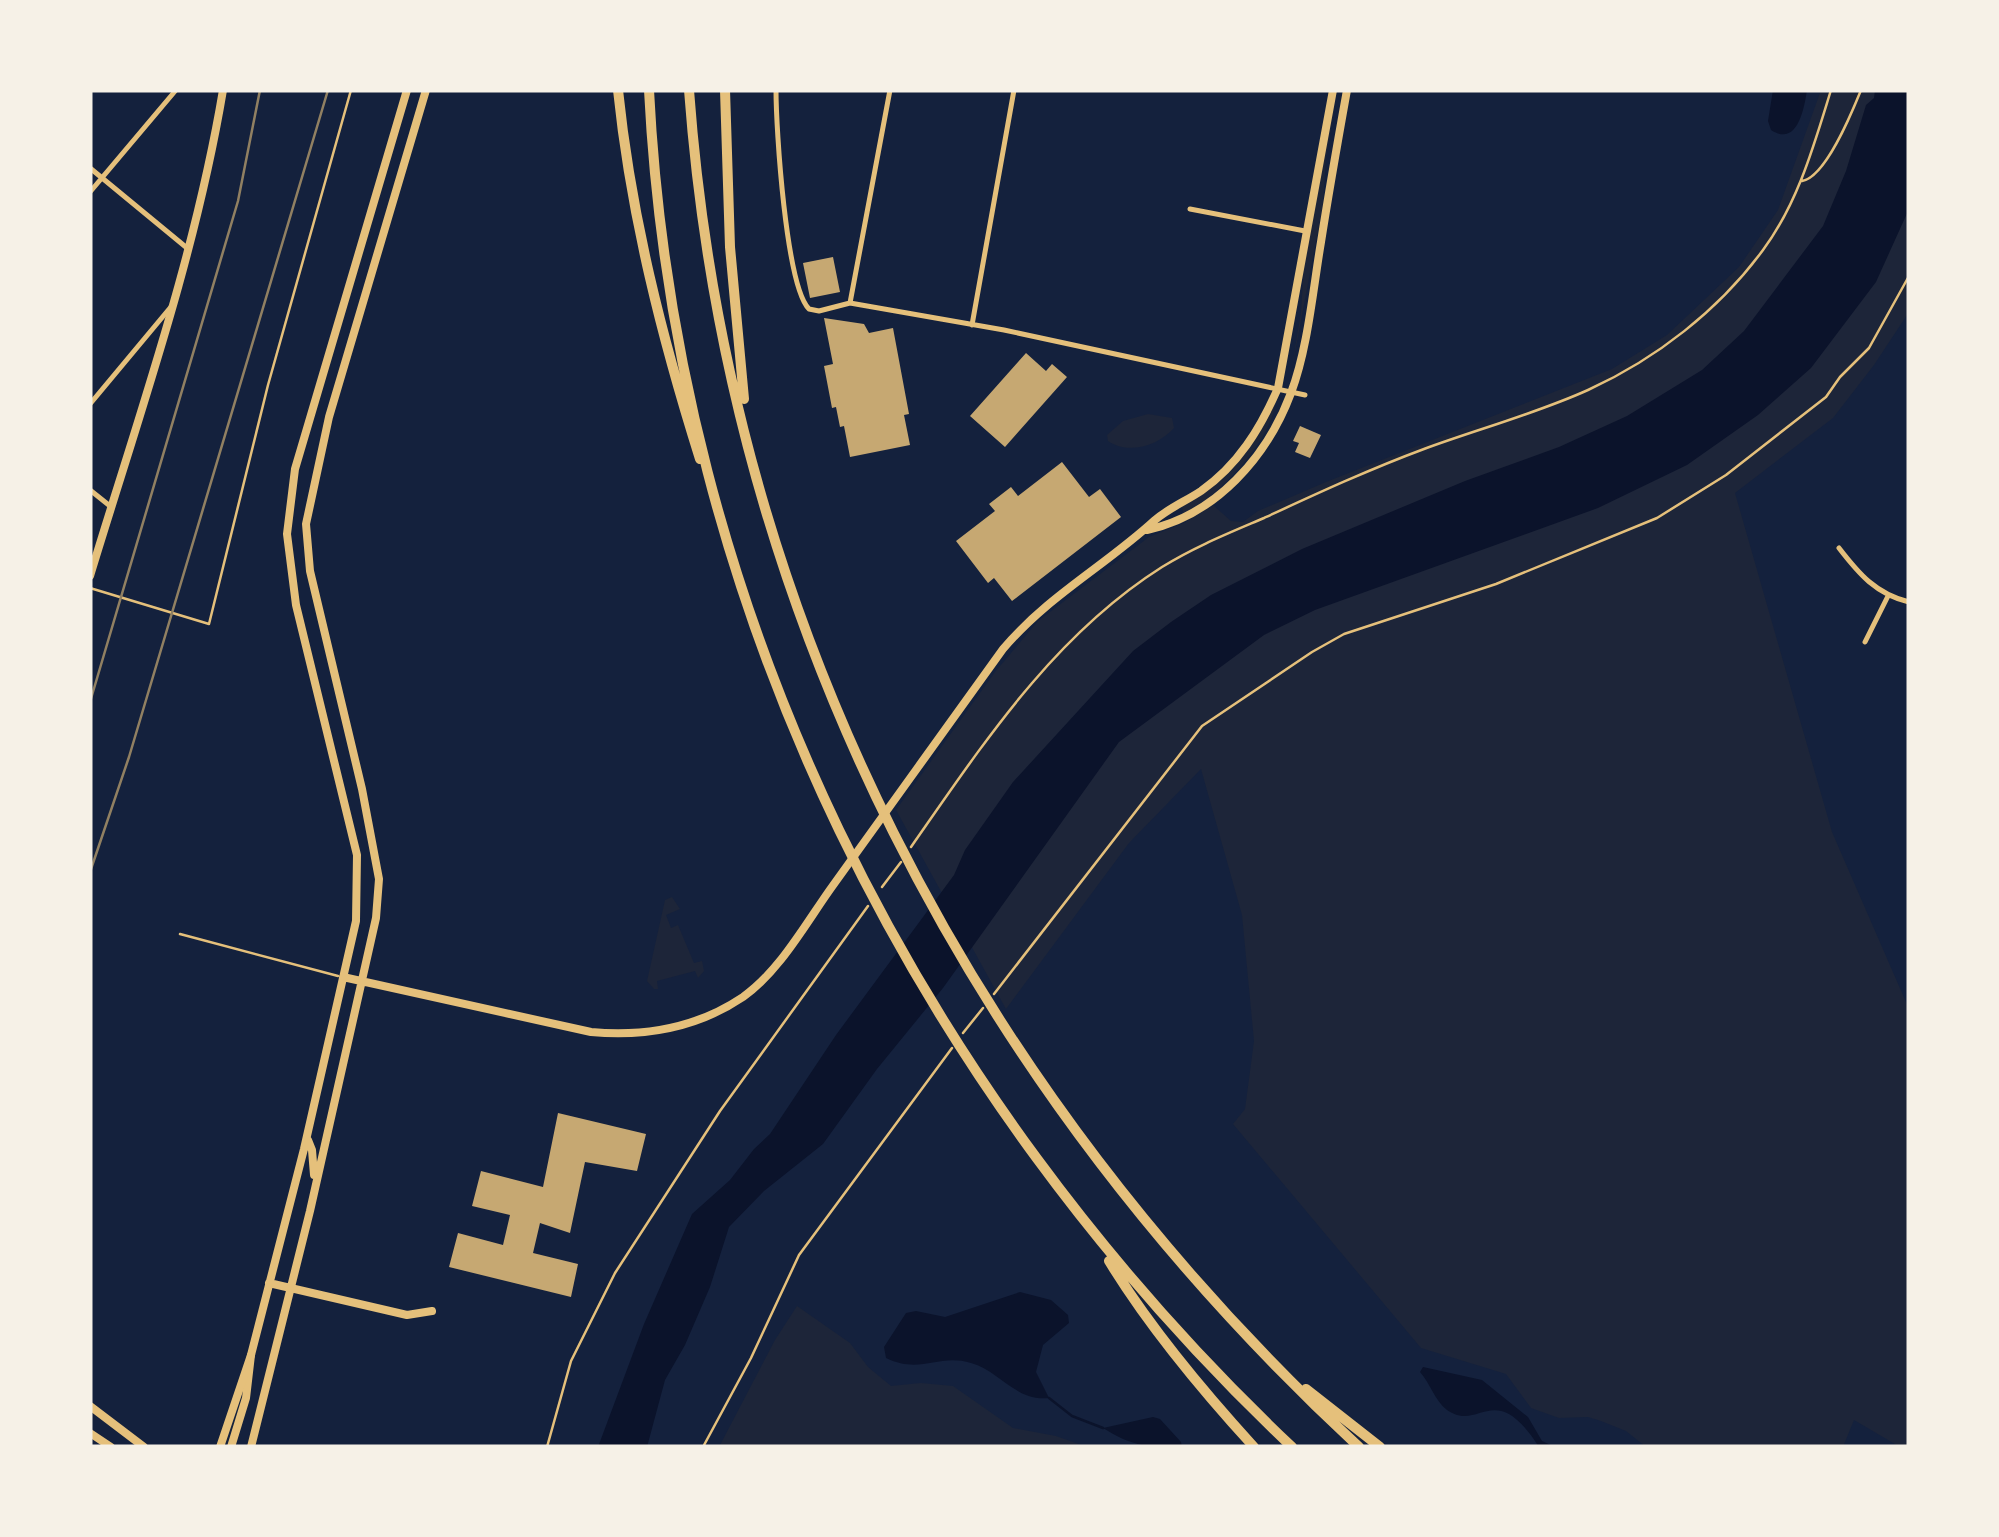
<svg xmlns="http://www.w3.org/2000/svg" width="1999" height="1537" font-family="'Public Sans',sans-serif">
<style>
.green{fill:#1d2539}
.water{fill:#0b132b}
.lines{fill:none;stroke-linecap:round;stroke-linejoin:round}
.stream{stroke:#0b132b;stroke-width:2.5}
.building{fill:#c6a872}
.path{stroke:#e5c07b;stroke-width:2.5}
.service{stroke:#e5c07b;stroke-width:2.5}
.minor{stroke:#e5c07b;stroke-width:5}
.tertiary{stroke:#e5c07b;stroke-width:8}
.secondary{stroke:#e5c07b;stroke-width:8}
.motorway{stroke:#e5c07b;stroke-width:10}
.rail{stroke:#918062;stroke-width:2.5}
</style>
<rect width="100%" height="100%" fill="#14213d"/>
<path class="green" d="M 1821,90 L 1909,90 L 1909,312 L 1874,365 L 1833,418 L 1735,493 L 1832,832 L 1909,1009 L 1909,1447 L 1900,1447 L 1854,1420 L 1843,1447 L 1646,1447 L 1626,1431 L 1601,1421 L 1588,1417 L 1559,1418 L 1531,1408 L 1506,1374 L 1421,1348 L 1233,1124 L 1245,1109 L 1254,1041 L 1242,915 L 1201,769 L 1129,843 L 1006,1009 L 896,810 L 995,672 L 1038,621 L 1149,537 L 1184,523 L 1213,505 L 1231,521 L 1243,522 L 1258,511 L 1326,482 L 1612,369 L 1667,335 L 1739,267 L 1778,210 Z
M 1337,93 L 1326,158 L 1323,205 L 1291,373 L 1301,312 L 1304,263 Z
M 1275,403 C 1273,438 1219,498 1183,513 L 1182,506 C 1224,477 1255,451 1275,403 Z
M 1148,414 L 1172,418 L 1174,428 C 1158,446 1128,455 1108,441 L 1107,435 L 1123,421 Z
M 672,897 L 680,909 L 666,915 L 671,928 L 678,925 L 694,963 L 702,961 L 704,971 L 698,978 L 695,971 L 657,981 L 658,989 L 654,989 L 647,981 L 665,900 Z
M 797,1306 L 850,1343 L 868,1367 L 891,1386 L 921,1383 L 953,1386 L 1013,1428 L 1056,1436 L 1087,1447 L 719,1447 L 775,1340 Z"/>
<path class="water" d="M 1773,90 L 1807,90 C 1804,110 1797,147 1771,130 L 1768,121 Z
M 1875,90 L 1909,90 L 1909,209 L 1876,282 L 1811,368 L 1758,415 L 1687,465 L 1598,508 L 1315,610 L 1264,635 L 1119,742 L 943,988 L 877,1069 L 823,1144 L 764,1191 L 729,1227 L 710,1287 L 685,1345 L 665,1380 L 647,1447 L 598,1447 L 644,1324 L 692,1214 L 730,1180 L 754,1149 L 770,1134 L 836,1035 L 954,875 L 965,850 L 1013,782 L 1133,651 L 1171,622 L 1211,595 L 1302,549 L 1465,481 L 1559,447 L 1627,416 L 1702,370 L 1744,331 L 1823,226 L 1846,171 L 1866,105 L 1874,98 Z
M 1020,1292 L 1051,1300 L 1068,1315 L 1069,1323 L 1043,1345 L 1036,1372 L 1049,1398 C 1016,1402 1000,1371 971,1363 C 938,1353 921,1375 886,1358 L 884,1347 L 906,1313 L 916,1311 L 945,1317 Z
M 1423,1367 L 1482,1380 L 1528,1417 L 1542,1441 L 1555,1447 L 1539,1447 C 1494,1377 1480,1433 1447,1410 C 1435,1401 1430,1383 1420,1372 Z
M 1153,1417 L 1160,1419 L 1181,1442 L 1182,1447 C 1147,1447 1133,1447 1103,1428 Z"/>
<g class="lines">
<path class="stream" d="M 1049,1398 L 1072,1416 L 1103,1428"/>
</g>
<path class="building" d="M 833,257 L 840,292 L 810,298 L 803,263 Z
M 824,318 L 864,324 L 869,333 L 893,328 L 909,414 L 904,415 L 910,445 L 850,457 L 844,426 L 840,427 L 836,407 L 832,408 L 824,366 L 833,364 Z
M 1026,353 L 1046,371 L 1052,364 L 1067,377 L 1005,447 L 970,416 Z
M 1300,426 L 1321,435 L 1310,458 L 1295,452 L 1299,443 L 1293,441 Z
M 1062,462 L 1089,497 L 1100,489 L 1121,517 L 1012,601 L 994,578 L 988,583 L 956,541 L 995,511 L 989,504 L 1011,487 L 1018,496 Z
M 558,1113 L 646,1134 L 637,1171 L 585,1162 L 570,1233 L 540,1223 L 533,1253 L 578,1264 L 571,1297 L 449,1267 L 458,1233 L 503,1245 L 510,1215 L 472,1206 L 481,1171 L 543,1187 Z"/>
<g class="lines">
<path class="path" d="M 1802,181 C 1826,177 1852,112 1861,90
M 911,847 C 983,744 1053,636 1162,567 C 1194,547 1229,533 1264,518 C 1316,494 1370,469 1424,449 C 1478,429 1535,414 1588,390 C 1656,359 1719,310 1763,250 C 1798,203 1814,145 1831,90
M 882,887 L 901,862
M 994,994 L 1202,726 L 1312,652 L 1344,634 L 1496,584 L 1657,518 L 1726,475 L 1826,397 L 1840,377 L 1869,348 L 1909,276
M 963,1033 L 983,1008
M 547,1447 L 571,1361 L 615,1273 L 720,1111 L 868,906
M 703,1447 L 751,1358 L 799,1255 L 952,1048"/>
<path class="service" d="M 90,588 L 209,624 L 268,385 L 351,90
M 180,934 L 338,976"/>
<path class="minor" d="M 776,90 C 776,129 786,286 809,309 L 819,311 L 850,303 L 1004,330 L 1305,395
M 90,168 L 187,248
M 90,192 L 176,90
M 1190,209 L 1305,231
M 850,303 L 890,90
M 972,325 L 1014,90
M 90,404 L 170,308
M 90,490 L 110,506
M 1839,548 C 1859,574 1876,594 1909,602
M 1865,642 L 1888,596"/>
<path class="tertiary" d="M 1147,530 C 1216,515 1267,457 1291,393 C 1308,348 1313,289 1321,242 C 1329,191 1338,140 1347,90
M 343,977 L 591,1032 C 646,1037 697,1028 743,997 C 781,970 807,921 834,884 C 890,806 947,727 1003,649 C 1049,595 1105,566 1155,520 C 1169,508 1186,501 1201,491 C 1238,465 1260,429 1278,388 L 1333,90
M 308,1140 L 312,1150 L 314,1175
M 269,1283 L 407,1315 L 432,1311
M 231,1447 L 246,1398 L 251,1355 L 304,1149 L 356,921 L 357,855 L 296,605 L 287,534 L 295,469 L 407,90
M 251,1447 L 310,1211 L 376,918 L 379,879 L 362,789 L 310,571 L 306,524 L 329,417 L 426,90"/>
<path class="secondary" d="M 90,576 C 139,415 195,257 223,90
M 90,1406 L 144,1447
M 90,1433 L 111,1447
M 220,1447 L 251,1355"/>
<path class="motorway" d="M 618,90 C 631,216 662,338 700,459
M 649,90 C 675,611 916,1091 1292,1447
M 689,90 C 728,620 972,1088 1359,1447
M 725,90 L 730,247 L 744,399
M 1109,1261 C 1150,1328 1201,1389 1254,1447
M 1306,1389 L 1380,1447"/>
<path class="rail" d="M 90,702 L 238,201 L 260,90
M 90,872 L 129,757 L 328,90"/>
</g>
<rect width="1999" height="1537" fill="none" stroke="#f6f1e7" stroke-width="185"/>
</svg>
